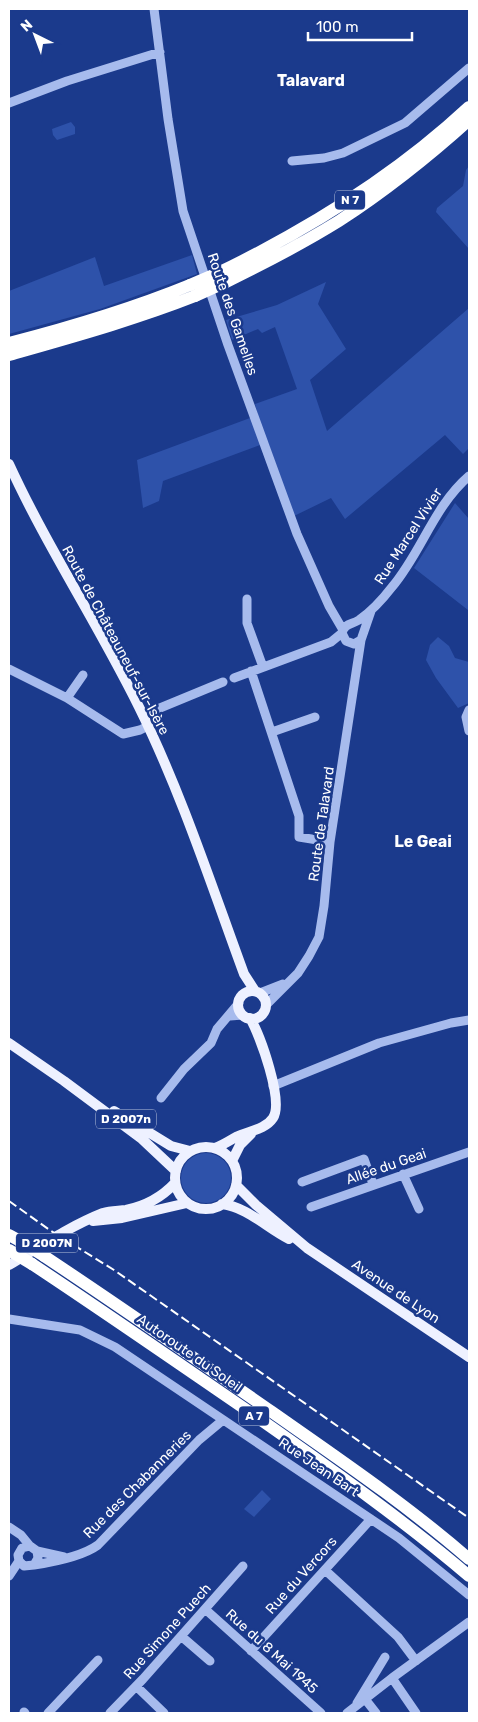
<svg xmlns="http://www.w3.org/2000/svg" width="478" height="1722" font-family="Rubik,sans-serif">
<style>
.green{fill:#2e52aa}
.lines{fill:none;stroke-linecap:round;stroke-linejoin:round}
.minor{stroke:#a7bbed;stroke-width:9}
.major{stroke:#eef1ff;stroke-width:10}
.highway{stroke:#fff;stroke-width:12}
.rail{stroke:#fff;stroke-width:2;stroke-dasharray:9 4;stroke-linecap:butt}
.highway-bridge{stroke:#fff;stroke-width:12}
.labels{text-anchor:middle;stroke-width:5;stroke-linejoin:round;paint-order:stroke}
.shield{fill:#1b3a8c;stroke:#bbc4dc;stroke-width:1}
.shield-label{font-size:12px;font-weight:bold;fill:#fff}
.street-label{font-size:14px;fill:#fff;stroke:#1b3a8c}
.quarter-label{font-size:16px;font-weight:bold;fill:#fff;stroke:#1b3a8c}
</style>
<rect width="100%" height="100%" fill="#1b3a8c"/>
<path class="green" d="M 71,122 L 75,127 L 75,134 L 57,140 L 53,135 L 52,129 Z
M 469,166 L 469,249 L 436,212 L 437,208 L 463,186 L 466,170 Z
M 192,255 L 197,274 L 100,309 L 9,334 L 9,291 L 95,257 L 104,286 Z
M 326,282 L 318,304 L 346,349 L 310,380 L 327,431 L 469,308 L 469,448 L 463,454 L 445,435 L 345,519 L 331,498 L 294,516 L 268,442 L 163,481 L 159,501 L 143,508 L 137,460 L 258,415 L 255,404 L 297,389 L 275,327 L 262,333 L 258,329 L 232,340 L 226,320 L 277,305 Z
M 455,503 L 469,519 L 468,610 L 414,568 Z
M 438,637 L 449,646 L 455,658 L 469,662 L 469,703 L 458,708 L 436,678 L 426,660 L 430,645 Z
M181 1178a25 25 0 1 1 50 0a25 25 0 1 1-50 0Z
M 262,1490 L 271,1499 L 254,1517 L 244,1509 Z"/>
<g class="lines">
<path class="minor" d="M 154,9 L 168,119 L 183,211 L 228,345 L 297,534 L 329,606 L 343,630
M 9,103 L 67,81 L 160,52
M 292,161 L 324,158 L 343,153 L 405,123 L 469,68
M 247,599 L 247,623 L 263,667
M 361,640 L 354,644 L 346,641 L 342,633 C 345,623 351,625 359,620 C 372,611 382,600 392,587 C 421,553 434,506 469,476
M 9,669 L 67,698 L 123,734 L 140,730 L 148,726
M 251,671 L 299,816 L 299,837 L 330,842
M 234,678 L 331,642 L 342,633
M 67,698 L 83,675
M 469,710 L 466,717 L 469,731
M 143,715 L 223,682
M 272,732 L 315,717
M 260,993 L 283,984
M 266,1005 L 298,973 L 309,956 L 319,937 L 324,906 L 330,842 L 361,640 L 371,611
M 230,1016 L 243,1015
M 273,1086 L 379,1043 L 451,1023 L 469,1020
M 161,1098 L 184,1069 L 211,1043 L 217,1029 L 239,1003
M 403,1174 L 419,1209
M 302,1182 L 364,1159 L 373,1184
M 311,1207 L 469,1152
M 9,1319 L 80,1330 L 115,1347 L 399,1538 L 469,1595
M 9,1527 L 21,1535 L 30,1546
M 37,1551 L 64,1557
M 34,1565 C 53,1562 83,1556 98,1545 L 199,1440 L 223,1420
M 325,1570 L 398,1637 L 416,1661
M 9,1576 L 19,1561 L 18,1555 L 22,1548 L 30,1546 L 37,1551 L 38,1558 L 34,1565 L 24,1566 L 19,1561
M 205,1609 L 321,1713
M 181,1636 L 210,1661
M 251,1651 L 371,1519
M 392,1678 L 416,1713
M 136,1686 L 164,1713
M 365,1699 L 376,1713
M 357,1703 L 385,1657
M 24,1712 L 25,1713
M 48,1713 L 98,1660
M 110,1713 L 143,1679 L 243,1566
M 347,1713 L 392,1678 L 469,1622"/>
<path class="major" d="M 9,464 C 47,547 98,624 139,707 C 181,792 211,884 244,974 L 255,991
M238 1005a14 14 0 1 1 28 0a14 14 0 1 1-28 0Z
M 9,1043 L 64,1081 L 142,1139 L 176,1171
M 114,1111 L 171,1146 L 190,1151
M175 1178a31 31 0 1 1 62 0a31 31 0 1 1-62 0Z
M 215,1148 C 223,1145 229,1141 236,1137 C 248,1131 265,1130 273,1118 C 284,1101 260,1035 250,1018
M 232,1161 L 240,1145 L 251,1134
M 236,1185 L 256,1205 L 307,1248 L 469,1357
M 222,1204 C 247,1207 267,1228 289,1239
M 93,1221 L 122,1218 L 187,1203
M 9,1265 C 39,1247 70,1226 103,1213 C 110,1211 118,1211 126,1210 C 146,1206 161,1198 175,1183"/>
<path class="highway" d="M 218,273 C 309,229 395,176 469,107
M 224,283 C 263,264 302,244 339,221 C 385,191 428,157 469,120
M 9,343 C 71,327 131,309 190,285
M 9,355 C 72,337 134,320 195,296
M 9,1235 L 20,1241
M 44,1256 C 121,1307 197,1360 272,1412 C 339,1459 407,1505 469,1559
M 32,1264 C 106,1313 178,1363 251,1413 C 325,1465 400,1517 469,1576"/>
<path class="rail" d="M 9,1201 L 51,1231 L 114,1270 L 469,1518"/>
<path class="highway-bridge" d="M 190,285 L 218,273
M 195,296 L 224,283
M 20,1241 L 44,1256
M 9,1250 L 32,1264"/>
</g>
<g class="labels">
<g class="shield">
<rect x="335" y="190.5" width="30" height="19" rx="4"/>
<rect x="96" y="1109.5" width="60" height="19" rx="4"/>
<rect x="16" y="1233.5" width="62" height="19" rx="4"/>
<rect x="239" y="1406.5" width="30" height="19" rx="4"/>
</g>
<g class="shield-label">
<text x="350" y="204">N 7</text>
<text x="126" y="1123">D 2007n</text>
<text x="47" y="1247">D 2007N</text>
<text x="254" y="1420">A 7</text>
</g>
<g class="street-label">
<text transform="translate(233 314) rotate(71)" y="5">Route des Gamelles</text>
<text transform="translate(408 536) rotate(-57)" y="5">Rue Marcel Vivier</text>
<text transform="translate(116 640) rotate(62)" y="5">Route de Châteauneuf-sur-Isère</text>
<text transform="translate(321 824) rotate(-82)" y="5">Route de Talavard</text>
<text transform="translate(386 1166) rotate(-19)" y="5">Allée du Geai</text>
<text transform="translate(396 1291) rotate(34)" y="5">Avenue de Lyon</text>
<text transform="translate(190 1353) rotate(35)" y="5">Autoroute du Soleil</text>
<text transform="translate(319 1467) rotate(34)" y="5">Rue Jean Bart</text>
<text transform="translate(137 1484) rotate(-45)" y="5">Rue des Chabanneries</text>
<text transform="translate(301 1575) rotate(-48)" y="5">Rue du Vercors</text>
<text transform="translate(167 1631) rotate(-48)" y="5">Rue Simone Puech</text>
<text transform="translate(272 1651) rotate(42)" y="5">Rue du 8 Mai 1945</text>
</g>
<g class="quarter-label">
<text x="311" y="86">Talavard</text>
<text x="423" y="847">Le Geai</text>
</g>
</g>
<rect width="478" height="1722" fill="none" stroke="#ffffff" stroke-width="20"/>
<g transform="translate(35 35) rotate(318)" stroke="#1b3a8c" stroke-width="4" paint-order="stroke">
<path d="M0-4L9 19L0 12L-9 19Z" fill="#ffffff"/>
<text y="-8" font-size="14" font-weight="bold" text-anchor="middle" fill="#ffffff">N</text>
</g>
<path d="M308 32v8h104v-8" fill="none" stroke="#ffffff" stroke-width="2.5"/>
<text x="316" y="32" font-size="15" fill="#ffffff" stroke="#1b3a8c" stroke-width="4" paint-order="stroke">100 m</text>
</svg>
